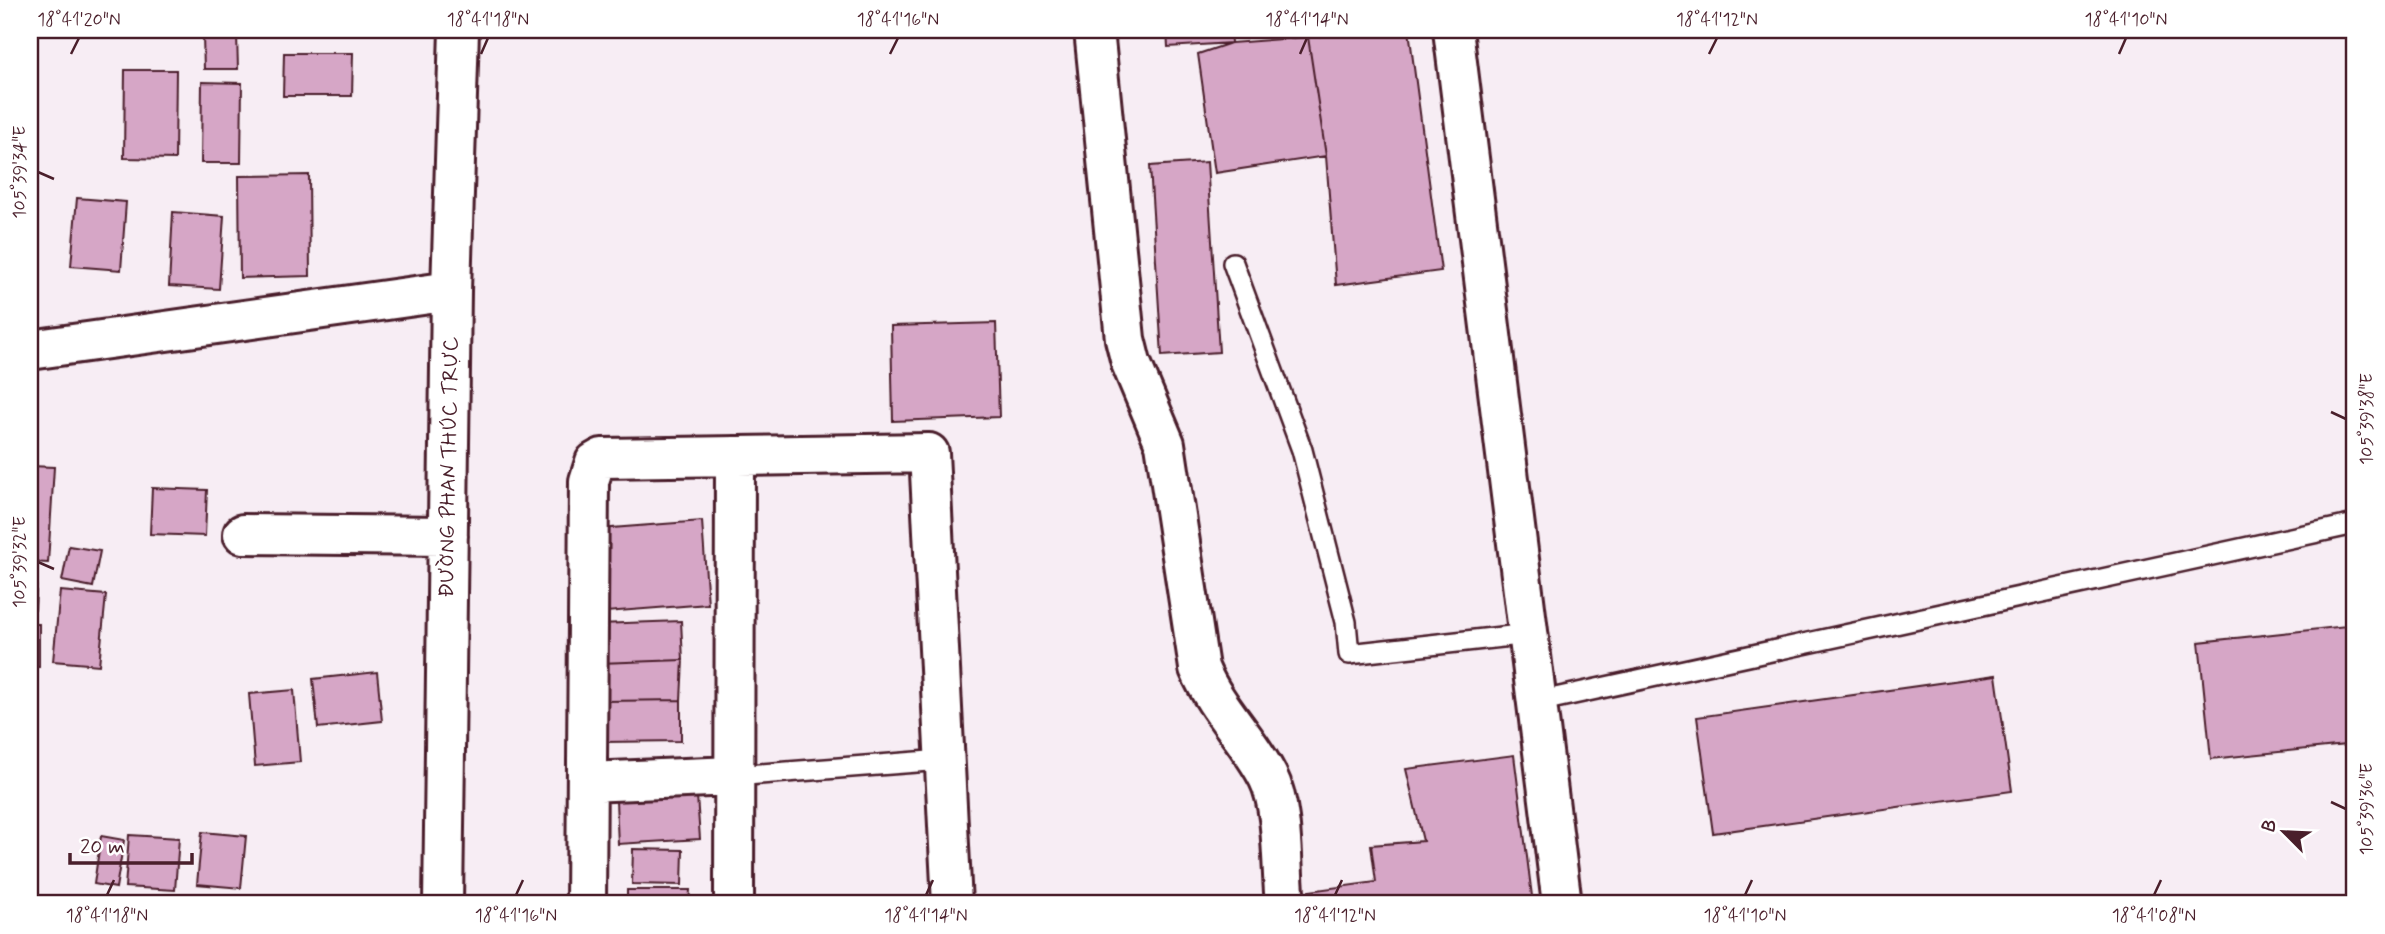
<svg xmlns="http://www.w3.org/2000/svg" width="2385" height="934" font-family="Mynerve,sans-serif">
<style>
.building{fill:#d6a6c6;stroke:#4a1f2b;stroke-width:2}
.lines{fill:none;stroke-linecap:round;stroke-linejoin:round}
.lane-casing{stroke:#4a1f2b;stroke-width:24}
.street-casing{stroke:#4a1f2b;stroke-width:44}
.lane{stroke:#fff;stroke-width:19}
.street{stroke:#fff;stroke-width:38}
.ticks{fill:none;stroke:#4a1f2b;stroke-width:2.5}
.labels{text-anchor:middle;stroke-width:7;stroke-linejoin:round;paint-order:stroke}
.street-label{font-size:21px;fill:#4a1f2b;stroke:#fff}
.neatline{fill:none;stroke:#4a1f2b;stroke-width:2.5}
.ticks-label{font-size:18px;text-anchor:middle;fill:#4a1f2b}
</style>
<rect width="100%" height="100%" fill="#f7edf4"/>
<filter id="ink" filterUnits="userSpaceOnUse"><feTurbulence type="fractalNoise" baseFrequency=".0143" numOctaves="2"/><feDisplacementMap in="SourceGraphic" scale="14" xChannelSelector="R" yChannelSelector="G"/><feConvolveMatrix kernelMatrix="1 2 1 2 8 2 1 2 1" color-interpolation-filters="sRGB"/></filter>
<g filter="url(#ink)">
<path class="building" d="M 1167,30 L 1230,30 L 1231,43 L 1168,47 Z
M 1409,30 L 1441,271 L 1336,285 L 1326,156 L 1308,37 Z
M 237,35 L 238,69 L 204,69 L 203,36 Z
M 1308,37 L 1326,156 L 1215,173 L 1198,54 L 1231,43 Z
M 284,53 L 353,53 L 352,96 L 283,96 Z
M 125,70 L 176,70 L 175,159 L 124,158 Z
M 202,82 L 242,83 L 241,163 L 201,163 Z
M 1207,162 L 1219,352 L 1162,356 L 1150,166 Z
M 309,175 L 310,276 L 240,278 L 239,176 Z
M 77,198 L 126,202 L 121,270 L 71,266 Z
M 173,212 L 224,216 L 219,289 L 169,286 Z
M 996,323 L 999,417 L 893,421 L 891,326 Z
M 30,466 L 54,467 L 48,563 L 30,562 Z
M 152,488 L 207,490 L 205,536 L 150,534 Z
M 702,521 L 708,604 L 606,612 L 599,529 Z
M 69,546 L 100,551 L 93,587 L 62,581 Z
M 30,572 L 37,572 L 35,610 L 30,610 Z
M 60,591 L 106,595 L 99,665 L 53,661 Z
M 681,621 L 683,660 L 599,663 L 598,624 Z
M 30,624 L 39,624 L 39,667 L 30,667 Z
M 2355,625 L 2355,744 L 2211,759 L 2199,642 Z
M 683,660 L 681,700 L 604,701 L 599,663 Z
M 377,672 L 382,721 L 318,728 L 313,679 Z
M 1996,675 L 2012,791 L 1713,833 L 1697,717 Z
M 294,690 L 300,762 L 255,766 L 249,694 Z
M 681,700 L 681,741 L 604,742 L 604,701 Z
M 1514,755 L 1533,904 L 1310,904 L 1309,891 L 1376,882 L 1371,845 L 1423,841 L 1406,769 Z
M 697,796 L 700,839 L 618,844 L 616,801 Z
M 202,832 L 246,836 L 241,888 L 197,884 Z
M 129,835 L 179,838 L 175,890 L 125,887 Z
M 101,836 L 124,840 L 116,888 L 94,884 Z
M 633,849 L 683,850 L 682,885 L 632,884 Z
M 627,890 L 690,890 L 689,904 L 627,904 Z"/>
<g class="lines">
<defs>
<path id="lane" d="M 1233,263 L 1302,450 L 1346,622 L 1349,654 L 1529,634
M 1537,702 L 2355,524
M 734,776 L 943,760"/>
<path id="street" d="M 1094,30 L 1125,339 L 1131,363 L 1165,444 L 1199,668 C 1216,709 1248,738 1268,777 C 1284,808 1281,868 1285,904
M 1453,30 L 1562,904
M 30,350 L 451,291
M 243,534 L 448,536
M 587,782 L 734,776
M 443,904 L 451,291 L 459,30
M 586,904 L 589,481 L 595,462 L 602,458 L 929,453 L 952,904
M 734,904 L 735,456"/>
</defs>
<use href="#lane" class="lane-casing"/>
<use href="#street" class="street-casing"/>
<use href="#lane" class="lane"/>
<use href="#street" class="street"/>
</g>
</g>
<path class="ticks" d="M 71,54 L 79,38M 481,54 L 488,38M 890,54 L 898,38M 1300,54 L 1307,38M 1709,54 L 1717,38M 2119,54 L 2126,38M 38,172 L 54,179M 2331,412 L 2346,419M 38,562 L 54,569M 2331,802 L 2346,809M 107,895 L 114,880M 516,895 L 523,880M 926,895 L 933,880M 1335,895 L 1342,880M 1745,895 L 1752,880M 2154,895 L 2161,880"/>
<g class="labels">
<g class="street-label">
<text transform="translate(448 467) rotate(-89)" y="7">ĐƯỜNG PHAN THÚC TRỰC</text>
</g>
</g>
<rect width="2385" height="934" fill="none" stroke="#fff" stroke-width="77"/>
<g transform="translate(2284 832) rotate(294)" stroke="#ffffff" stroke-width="5" paint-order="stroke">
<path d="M0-5L12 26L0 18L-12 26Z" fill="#4a1f2b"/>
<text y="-10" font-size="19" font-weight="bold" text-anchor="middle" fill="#4a1f2b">B</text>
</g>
<path d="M70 853v10h122v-10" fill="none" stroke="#4a1f2b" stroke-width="3.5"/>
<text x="80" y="853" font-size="21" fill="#4a1f2b" stroke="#ffffff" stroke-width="5" paint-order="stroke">20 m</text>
<rect x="38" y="38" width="2308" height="857" class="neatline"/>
<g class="ticks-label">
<text x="79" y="25">18°41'20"N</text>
<text x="488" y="25">18°41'18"N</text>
<text x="898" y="25">18°41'16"N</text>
<text x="1307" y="25">18°41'14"N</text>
<text x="1717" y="25">18°41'12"N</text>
<text x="2126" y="25">18°41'10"N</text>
<text transform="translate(19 172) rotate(-90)" y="6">105°39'34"E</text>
<text transform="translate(2366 419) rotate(-90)" y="6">105°39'38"E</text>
<text transform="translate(19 562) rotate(-90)" y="6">105°39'32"E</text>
<text transform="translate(2366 809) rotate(-90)" y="6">105°39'36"E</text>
<text x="107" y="921">18°41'18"N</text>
<text x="516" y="921">18°41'16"N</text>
<text x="926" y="921">18°41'14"N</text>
<text x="1335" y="921">18°41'12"N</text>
<text x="1745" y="921">18°41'10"N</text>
<text x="2154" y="921">18°41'08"N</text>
</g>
</svg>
